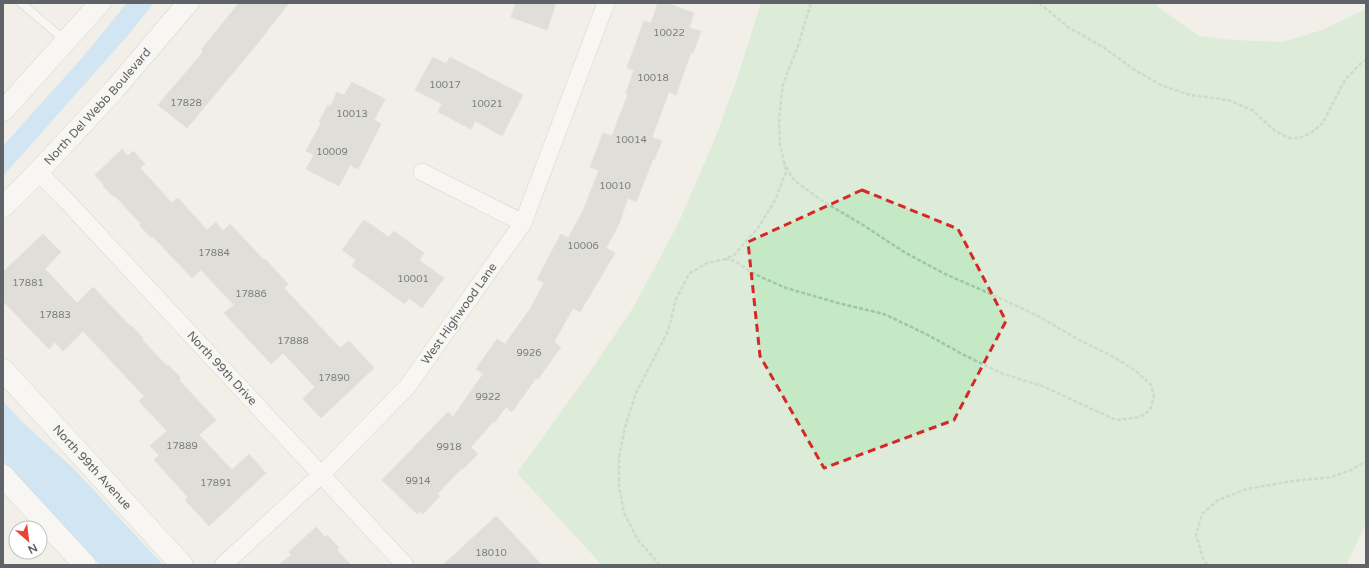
<svg xmlns="http://www.w3.org/2000/svg" width="1369" height="568" font-family="'Varela Round',sans-serif">
<style>
.green{fill:#c5e8c5}
.water{fill:#aadaff}
.building{fill:#cccac5;stroke:#d6d1c6}
.lines{fill:none;stroke-linecap:round;stroke-linejoin:round}
.service-casing{stroke:#b5b8bc;stroke-width:9}
.minor-casing{stroke:#b5b8bc;stroke-width:18}
.tertiary-casing{stroke:#b5b8bc;stroke-width:22}
.secondary-casing{stroke:#b6babf;stroke-width:23}
.path{stroke:#9cc7a9;stroke-width:2.5;stroke-dasharray:4 2;stroke-linecap:butt}
.service{stroke:#fff;stroke-width:8}
.minor{stroke:#fff;stroke-width:17}
.tertiary{stroke:#fff;stroke-width:21}
.secondary{stroke:#fff;stroke-width:22}
.marked{fill:none;stroke:#d62828;stroke-width:3;stroke-dasharray:8 5;stroke-linejoin:round}
.labels{text-anchor:middle;stroke-width:3;stroke-linejoin:round;paint-order:stroke}
.number-label{font-size:10px;fill:#7a7d7f}
.street-label{font-size:12px;fill:#5f6368;stroke:#fff}
</style>
<rect width="100%" height="100%" fill="#f1efe8"/>
<path class="green" d="M 761,3 L 1155,3 L 1158,7 L 1199,36 L 1232,40 L 1283,42 L 1322,30 L 1366,9 L 1366,523 L 1348,561 L 1348,565 L 602,565 L 517,473 L 594,366 L 633,308 L 678,224 L 714,141 L 736,82 Z"/>
<path class="water" d="M 127,3 L 154,3 L 129,34 L 3,176 L 3,146 L 82,58 Z
M 3,401 L 21,421 L 75,470 L 163,565 L 100,565 L 3,461 Z"/>
<path class="building" d="M 239,3 L 289,3 L 253,49 L 187,128 L 158,105 L 203,52 L 201,50 Z
M 516,3 L 556,3 L 547,30 L 511,17 Z
M 658,3 L 666,3 L 694,13 L 689,28 L 701,31 L 693,53 L 691,52 L 676,95 L 669,92 L 652,137 L 662,141 L 654,160 L 653,159 L 636,202 L 628,198 L 619,224 L 606,248 L 615,253 L 580,312 L 573,308 L 554,342 L 561,347 L 538,379 L 536,378 L 512,412 L 506,407 L 495,422 L 494,421 L 471,447 L 478,454 L 463,469 L 462,468 L 437,494 L 440,496 L 423,514 L 419,511 L 417,514 L 382,480 L 448,412 L 453,417 L 483,374 L 476,369 L 497,339 L 505,344 L 530,309 L 544,283 L 537,279 L 561,234 L 568,238 L 583,211 L 599,170 L 590,167 L 603,133 L 612,136 L 628,94 L 626,93 L 634,70 L 627,68 L 644,21 L 651,23 Z
M 433,57 L 446,64 L 450,57 L 523,95 L 502,136 L 475,121 L 471,129 L 438,112 L 442,104 L 415,90 Z
M 352,82 L 385,99 L 374,120 L 381,124 L 358,169 L 350,165 L 339,186 L 306,169 L 314,155 L 306,151 L 321,123 L 319,122 L 328,105 L 330,107 L 337,92 L 344,95 Z
M 122,149 L 128,156 L 133,151 L 145,164 L 140,168 L 172,203 L 178,198 L 207,230 L 216,222 L 223,231 L 230,224 L 264,260 L 265,259 L 288,284 L 284,288 L 340,348 L 349,341 L 374,368 L 321,418 L 303,399 L 315,387 L 283,353 L 271,364 L 224,313 L 234,305 L 201,270 L 192,278 L 153,237 L 152,238 L 139,225 L 141,224 L 115,196 L 114,197 L 103,186 L 104,185 L 95,175 Z
M 364,220 L 389,237 L 394,231 L 424,253 L 419,260 L 444,278 L 422,308 L 409,298 L 405,304 L 352,266 L 356,260 L 342,250 Z
M 43,234 L 61,252 L 45,269 L 77,303 L 93,287 L 131,327 L 132,326 L 143,338 L 142,340 L 167,366 L 168,365 L 181,378 L 179,380 L 216,420 L 199,435 L 232,470 L 249,454 L 266,473 L 209,526 L 185,500 L 188,497 L 154,460 L 159,455 L 150,446 L 167,431 L 139,401 L 144,396 L 83,331 L 63,351 L 55,342 L 49,349 L 3,301 L 3,272 Z
M 496,516 L 542,565 L 443,565 Z
M 316,527 L 325,537 L 327,535 L 339,548 L 337,550 L 351,565 L 279,565 L 291,555 L 289,552 Z"/>
<g class="lines">
<defs>
<path id="service" d="M 21,3 L 66,41"/>
<g id="minor">
<path id="s1" d="M 38,172 L 63,197 L 405,565"/>
<path d="M 422,172 L 523,223"/>
<path id="s2" d="M 223,565 L 321,475 L 407,387 L 523,223 L 606,3"/>
</g>
<g id="tertiary">
<path d="M 3,111 L 100,3"/>
<path id="s3" d="M 3,207 L 38,172 L 114,90 L 188,3"/>
</g>
<g id="secondary">
<path id="s4" d="M 3,370 L 182,565"/>
<path d="M 3,476 L 85,565"/>
</g>
</defs>
<use href="#service" class="service-casing"/>
<use href="#minor" class="minor-casing"/>
<use href="#tertiary" class="tertiary-casing"/>
<use href="#secondary" class="secondary-casing"/>
<path class="path" d="M 1039,3 L 1068,27 L 1103,47 L 1135,70 L 1161,85 L 1190,95 L 1228,100 L 1252,110 L 1275,131 L 1289,138 L 1299,138 L 1311,133 L 1322,124 L 1345,80 L 1362,62 L 1366,60
M 725,259 L 735,261 L 752,273 L 786,288 L 838,303 L 884,314 L 926,334 L 964,355 L 1001,373 L 1042,386 L 1116,420 L 1140,417 L 1150,410 L 1154,397 L 1151,385 L 1136,371 L 1110,355 L 1079,340 L 1038,316 L 991,294 L 945,274 L 904,252 L 863,225 L 821,200 L 795,181 L 790,174 L 783,160
M 660,565 L 638,540 L 624,513 L 619,486 L 619,458 L 625,427 L 636,393 L 668,331 L 676,299 L 689,274 L 707,263 L 725,259 L 734,255 L 758,228 L 775,200 L 786,172 L 780,145 L 779,119 L 783,84 L 798,46 L 811,3
M 1207,565 L 1203,558 L 1196,535 L 1202,514 L 1218,500 L 1247,489 L 1293,481 L 1332,477 L 1353,469 L 1366,461"/>
<use href="#service" class="service"/>
<use href="#minor" class="minor"/>
<use href="#tertiary" class="tertiary"/>
<use href="#secondary" class="secondary"/>
</g>
<path d="M0 0H1369V568H0ZM 862,190 L 958,229 L 1006,321 L 954,420 L 824,468 L 760,356 L 748,242 Z" fill="#f1efe8" fill-opacity=".55" fill-rule="evenodd"/>
<path class="marked" d="M 862,190 L 958,229 L 1006,321 L 954,420 L 824,468 L 760,356 L 748,242 Z"/>
<g class="labels">
<g class="number-label">
<text x="669" y="36">10022</text>
<text x="653" y="81">10018</text>
<text x="445" y="88">10017</text>
<text x="186" y="106">17828</text>
<text x="487" y="107">10021</text>
<text x="352" y="117">10013</text>
<text x="631" y="143">10014</text>
<text x="332" y="155">10009</text>
<text x="615" y="189">10010</text>
<text x="583" y="249">10006</text>
<text x="214" y="256">17884</text>
<text x="413" y="282">10001</text>
<text x="28" y="286">17881</text>
<text x="251" y="297">17886</text>
<text x="55" y="318">17883</text>
<text x="293" y="344">17888</text>
<text x="529" y="356">9926</text>
<text x="334" y="381">17890</text>
<text x="488" y="400">9922</text>
<text x="182" y="449">17889</text>
<text x="449" y="450">9918</text>
<text x="418" y="484">9914</text>
<text x="216" y="486">17891</text>
<text x="491" y="556">18010</text>
</g>
<g class="street-label">
<text dy="4" stroke="none"><textPath href="#s3" startOffset="138">North Del Webb Boulevard</textPath></text>
<text dy="4" stroke="none"><textPath href="#s2" startOffset="346">West Highwood Lane</textPath></text>
<text dy="4" stroke="none"><textPath href="#s1" startOffset="269">North 99th Drive</textPath></text>
<text dy="4" stroke="none"><textPath href="#s4" startOffset="132">North 99th Avenue</textPath></text>
</g>
</g>
<rect width="1369" height="568" fill="none" stroke="#5f6368" stroke-width="8"/>
<g transform="translate(28 540) rotate(152)"><circle r="19" fill="#ffffff" stroke="#bfc1c3"/>
<path d="M0-3L7 15L0 10L-7 15Z" fill="#ea4335"/>
<text y="-6" font-size="11" font-weight="bold" text-anchor="middle" fill="#5f6368">N</text>
</g>
</svg>
